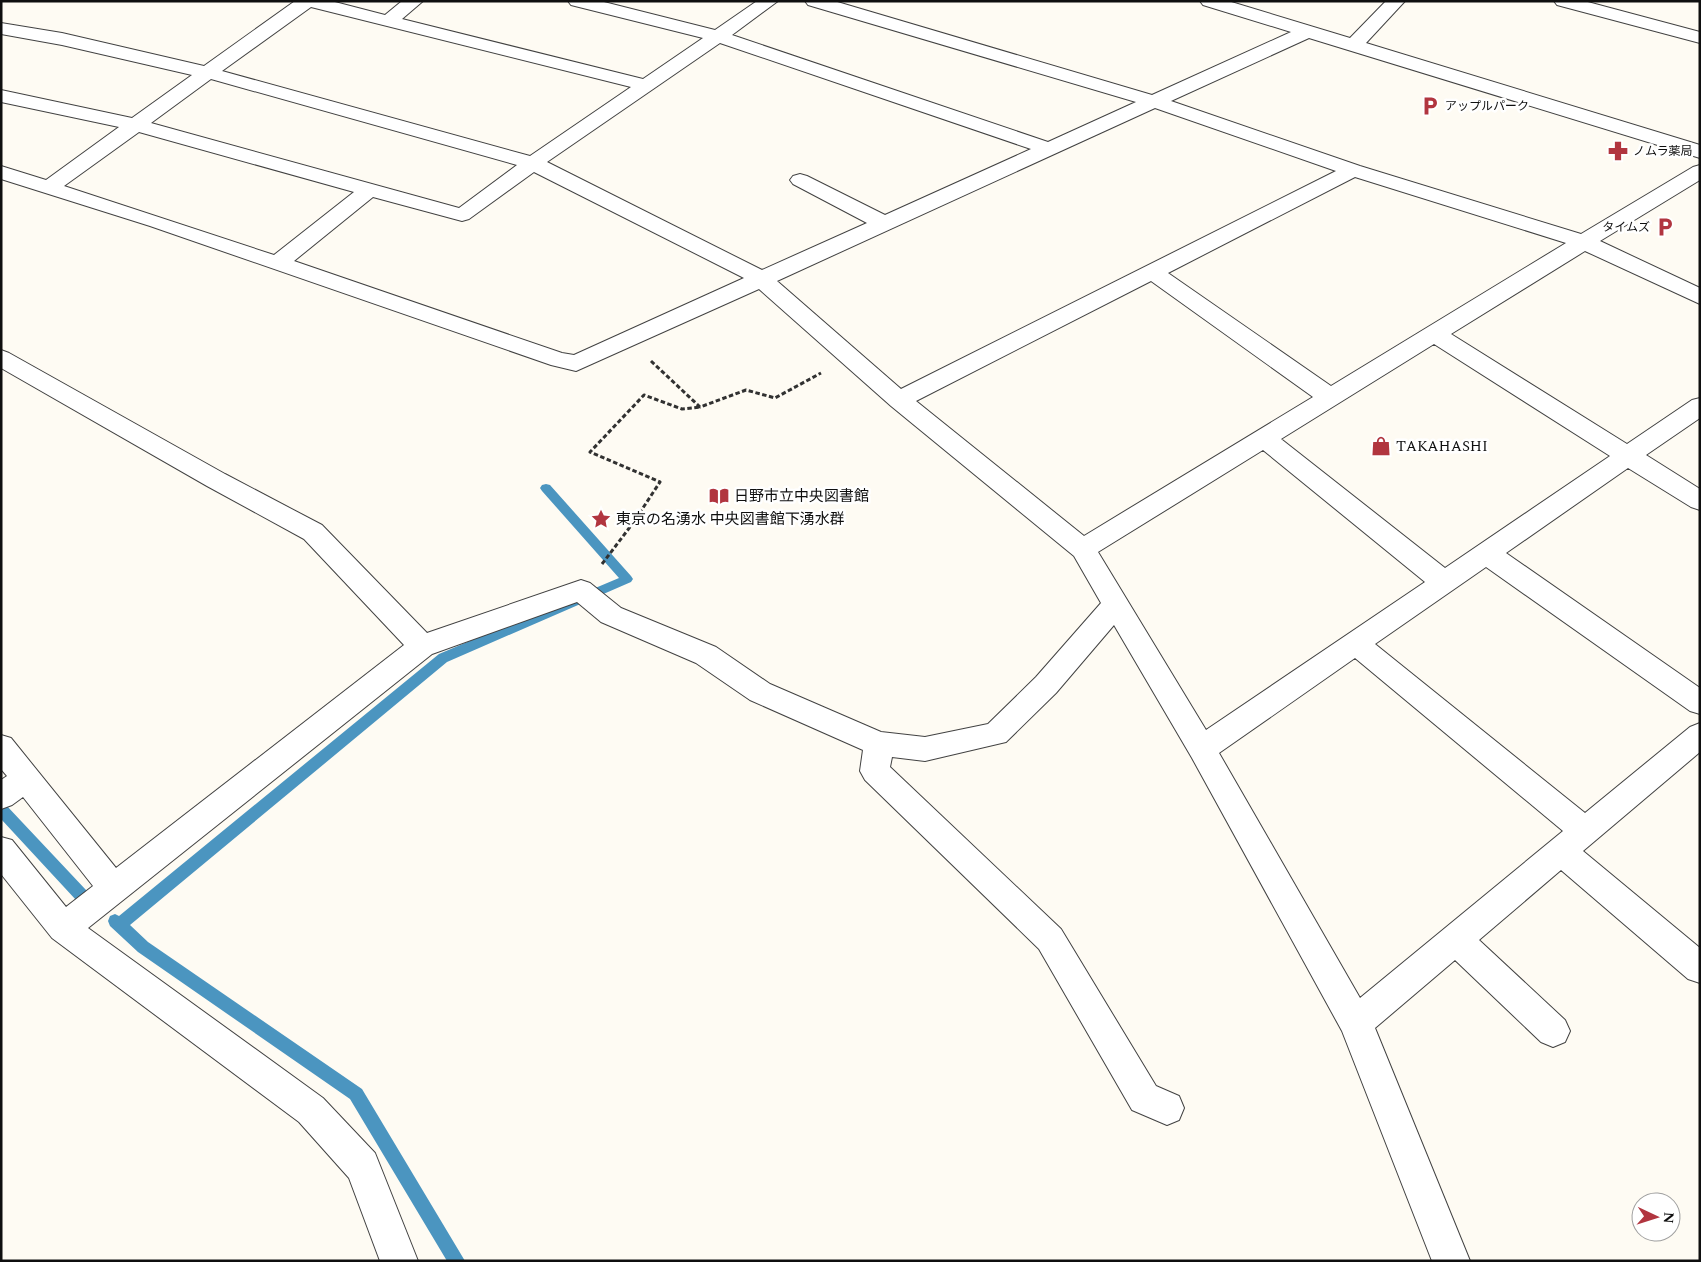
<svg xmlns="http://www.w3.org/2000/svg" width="1701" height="1262" font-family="Spectral,'Noto Sans JP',serif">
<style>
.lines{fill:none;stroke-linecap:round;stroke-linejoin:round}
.stream{fill:#4b95c0;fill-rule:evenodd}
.minor-casing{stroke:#424242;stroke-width:2}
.path{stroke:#313131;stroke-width:3;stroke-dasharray:4.5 2.5;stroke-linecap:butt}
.minor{fill:#fff;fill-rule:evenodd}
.labels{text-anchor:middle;stroke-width:5;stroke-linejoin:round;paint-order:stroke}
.far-poi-label{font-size:12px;fill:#0f0f0f;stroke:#fff;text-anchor:start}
.poi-label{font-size:15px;fill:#0f0f0f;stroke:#fff;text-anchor:start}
</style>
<rect width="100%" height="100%" fill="#fefbf3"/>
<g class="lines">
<path class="stream" d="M 546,484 L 550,485 L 631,576 L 633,579 L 631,582 L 447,662 L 130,925 L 148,942 L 362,1089 L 465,1261 L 447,1261 L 350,1099 L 138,952 L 110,926 L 108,921 L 110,916 L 115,914 L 119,916 L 439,654 L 619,578 L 542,491 L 540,488 L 542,485 Z
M 1,803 L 6,805 L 86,890 L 88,895 L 86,900 L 81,901 L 76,900 L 1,819 Z"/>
<defs>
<path id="minor" d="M 295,1 L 331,1 L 385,15 L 402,1 L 423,1 L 402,19 L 643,79 L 703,38 L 571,5 L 568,1 L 600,1 L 715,30 L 757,1 L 778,1 L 732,35 L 1048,142 L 1136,102 L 808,5 L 805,1 L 834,1 L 1152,95 L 1291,32 L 1203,5 L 1200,1 L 1228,1 L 1350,38 L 1386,1 L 1405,1 L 1366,43 L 1700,145 L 1700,158 L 1309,38 L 1171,101 L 1360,166 L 1581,234 L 1693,167 L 1700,165 L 1700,180 L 1600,241 L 1700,288 L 1700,304 L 1585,251 L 1451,334 L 1627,444 L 1692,400 L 1700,398 L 1700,418 L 1646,455 L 1700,489 L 1700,510 L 1691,507 L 1628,468 L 1506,553 L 1700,688 L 1700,714 L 1690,711 L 1486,567 L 1375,644 L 1585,813 L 1690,727 L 1700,723 L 1700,752 L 1583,851 L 1700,948 L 1700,983 L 1688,979 L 1561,870 L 1479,940 L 1565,1020 L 1570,1031 L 1565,1042 L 1553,1047 L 1541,1042 L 1455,960 L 1375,1028 L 1470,1261 L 1432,1261 L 1342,1031 L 1192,758 L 1114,625 L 1056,693 L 1006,742 L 925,761 L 892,757 L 890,767 L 1061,929 L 1156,1086 L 1179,1096 L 1184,1108 L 1179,1120 L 1167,1125 L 1132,1110 L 1039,949 L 865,780 L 860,771 L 863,750 L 750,700 L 696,663 L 601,622 L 577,602 L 432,654 L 88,928 L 323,1098 L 375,1153 L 418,1261 L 380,1261 L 349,1178 L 299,1122 L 52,938 L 1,874 L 1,837 L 12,840 L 66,907 L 93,886 L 23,797 L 12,805 L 1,809 L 1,780 L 7,776 L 1,769 L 1,735 L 11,738 L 116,868 L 404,645 L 304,539 L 207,486 L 1,368 L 1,350 L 9,353 L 225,474 L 322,525 L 427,633 L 581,580 L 590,583 L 621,608 L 716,647 L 770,684 L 881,732 L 925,737 L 988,724 L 1036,677 L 1101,603 L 1074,556 L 891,406 L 759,289 L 576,371 L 551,365 L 150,226 L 1,179 L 1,166 L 46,180 L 119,127 L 1,102 L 1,90 L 132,118 L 192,75 L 62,45 L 1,34 L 1,23 L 62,33 L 204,66 ZM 311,7 L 631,87 L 530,156 L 222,71 ZM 720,43 L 1031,149 L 885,215 L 807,176 L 800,174 L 793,176 L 790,180 L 793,184 L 867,223 L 762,270 L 547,162 ZM 211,79 L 517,165 L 459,208 L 151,123 ZM 1155,108 L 1336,171 L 901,389 L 777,281 ZM 139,132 L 354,192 L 274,255 L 64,186 ZM 534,172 L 744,278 L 574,355 L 562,353 L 294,261 L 373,197 L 462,221 L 469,219 ZM 1355,177 L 1566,243 L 1331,386 L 1168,273 ZM 1151,281 L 1313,397 L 1084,536 L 916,401 ZM 1434,344 L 1610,456 L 1445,568 L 1281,439 ZM 1263,450 L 1425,582 L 1206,730 L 1098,552 ZM 1355,658 L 1563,831 L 1360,998 L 1219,753 Z
M 1554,1 L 1584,1 L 1700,32 L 1700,43 L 1557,5 Z"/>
</defs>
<use href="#minor" class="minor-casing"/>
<path class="path" d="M 651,361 L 700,407 L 746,390 L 775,398 L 821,373
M 602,564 L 633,523 L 660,482 L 590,452 L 644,395 L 682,409 L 700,407"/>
<use href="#minor" class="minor"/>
</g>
<defs>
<symbol id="parking-bare" viewBox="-9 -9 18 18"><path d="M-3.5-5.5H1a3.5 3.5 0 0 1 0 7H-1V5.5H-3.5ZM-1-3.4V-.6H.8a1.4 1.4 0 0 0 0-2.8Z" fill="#b1353f" stroke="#fff" stroke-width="2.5" paint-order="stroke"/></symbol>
<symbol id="pharmacy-bare" viewBox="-9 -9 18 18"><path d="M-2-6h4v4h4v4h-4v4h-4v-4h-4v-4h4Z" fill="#b1353f" stroke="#fff" stroke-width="2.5" paint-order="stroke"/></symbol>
<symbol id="shop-bare" viewBox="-9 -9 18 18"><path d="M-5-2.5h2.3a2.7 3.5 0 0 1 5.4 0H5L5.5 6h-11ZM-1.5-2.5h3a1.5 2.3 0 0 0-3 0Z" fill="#b1353f" stroke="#fff" stroke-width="2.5" paint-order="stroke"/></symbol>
<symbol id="library-bare" viewBox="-9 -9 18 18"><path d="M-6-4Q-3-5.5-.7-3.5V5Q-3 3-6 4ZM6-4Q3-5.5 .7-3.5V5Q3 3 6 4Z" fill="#b1353f" stroke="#fff" stroke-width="2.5" paint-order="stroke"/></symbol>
<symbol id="sight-bare" viewBox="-9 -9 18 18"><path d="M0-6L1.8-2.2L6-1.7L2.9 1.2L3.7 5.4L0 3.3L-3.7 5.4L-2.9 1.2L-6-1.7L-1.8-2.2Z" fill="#b1353f" stroke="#fff" stroke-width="2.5" paint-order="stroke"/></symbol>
</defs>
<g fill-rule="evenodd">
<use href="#parking-bare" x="1416" y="92" width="28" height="28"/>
<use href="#pharmacy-bare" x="1604" y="137" width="28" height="28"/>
<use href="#parking-bare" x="1651" y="213" width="28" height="28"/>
<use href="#shop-bare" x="1367" y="432" width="28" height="28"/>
<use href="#library-bare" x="705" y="482" width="28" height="28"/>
<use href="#sight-bare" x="587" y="505" width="28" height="28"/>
</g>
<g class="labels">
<g class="far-poi-label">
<text x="1445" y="110">アップルパーク</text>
<text x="1633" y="155">ノムラ薬局</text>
<text x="1650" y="231" text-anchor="end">タイムズ</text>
</g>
<g class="poi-label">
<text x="1396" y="451">TAKAHASHI</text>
<text x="734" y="501">日野市立中央図書館</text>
<text x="616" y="524">東京の名湧水 中央図書館下湧水群</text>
</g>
</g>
<rect width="1701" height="1262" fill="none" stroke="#0f0f0f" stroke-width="5"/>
<g transform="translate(1656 1217) rotate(94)"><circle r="24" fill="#ffffff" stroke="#9f9f9f"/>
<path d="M0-4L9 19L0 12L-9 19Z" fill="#b1353f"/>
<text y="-8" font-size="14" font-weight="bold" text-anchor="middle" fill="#0f0f0f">N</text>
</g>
</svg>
